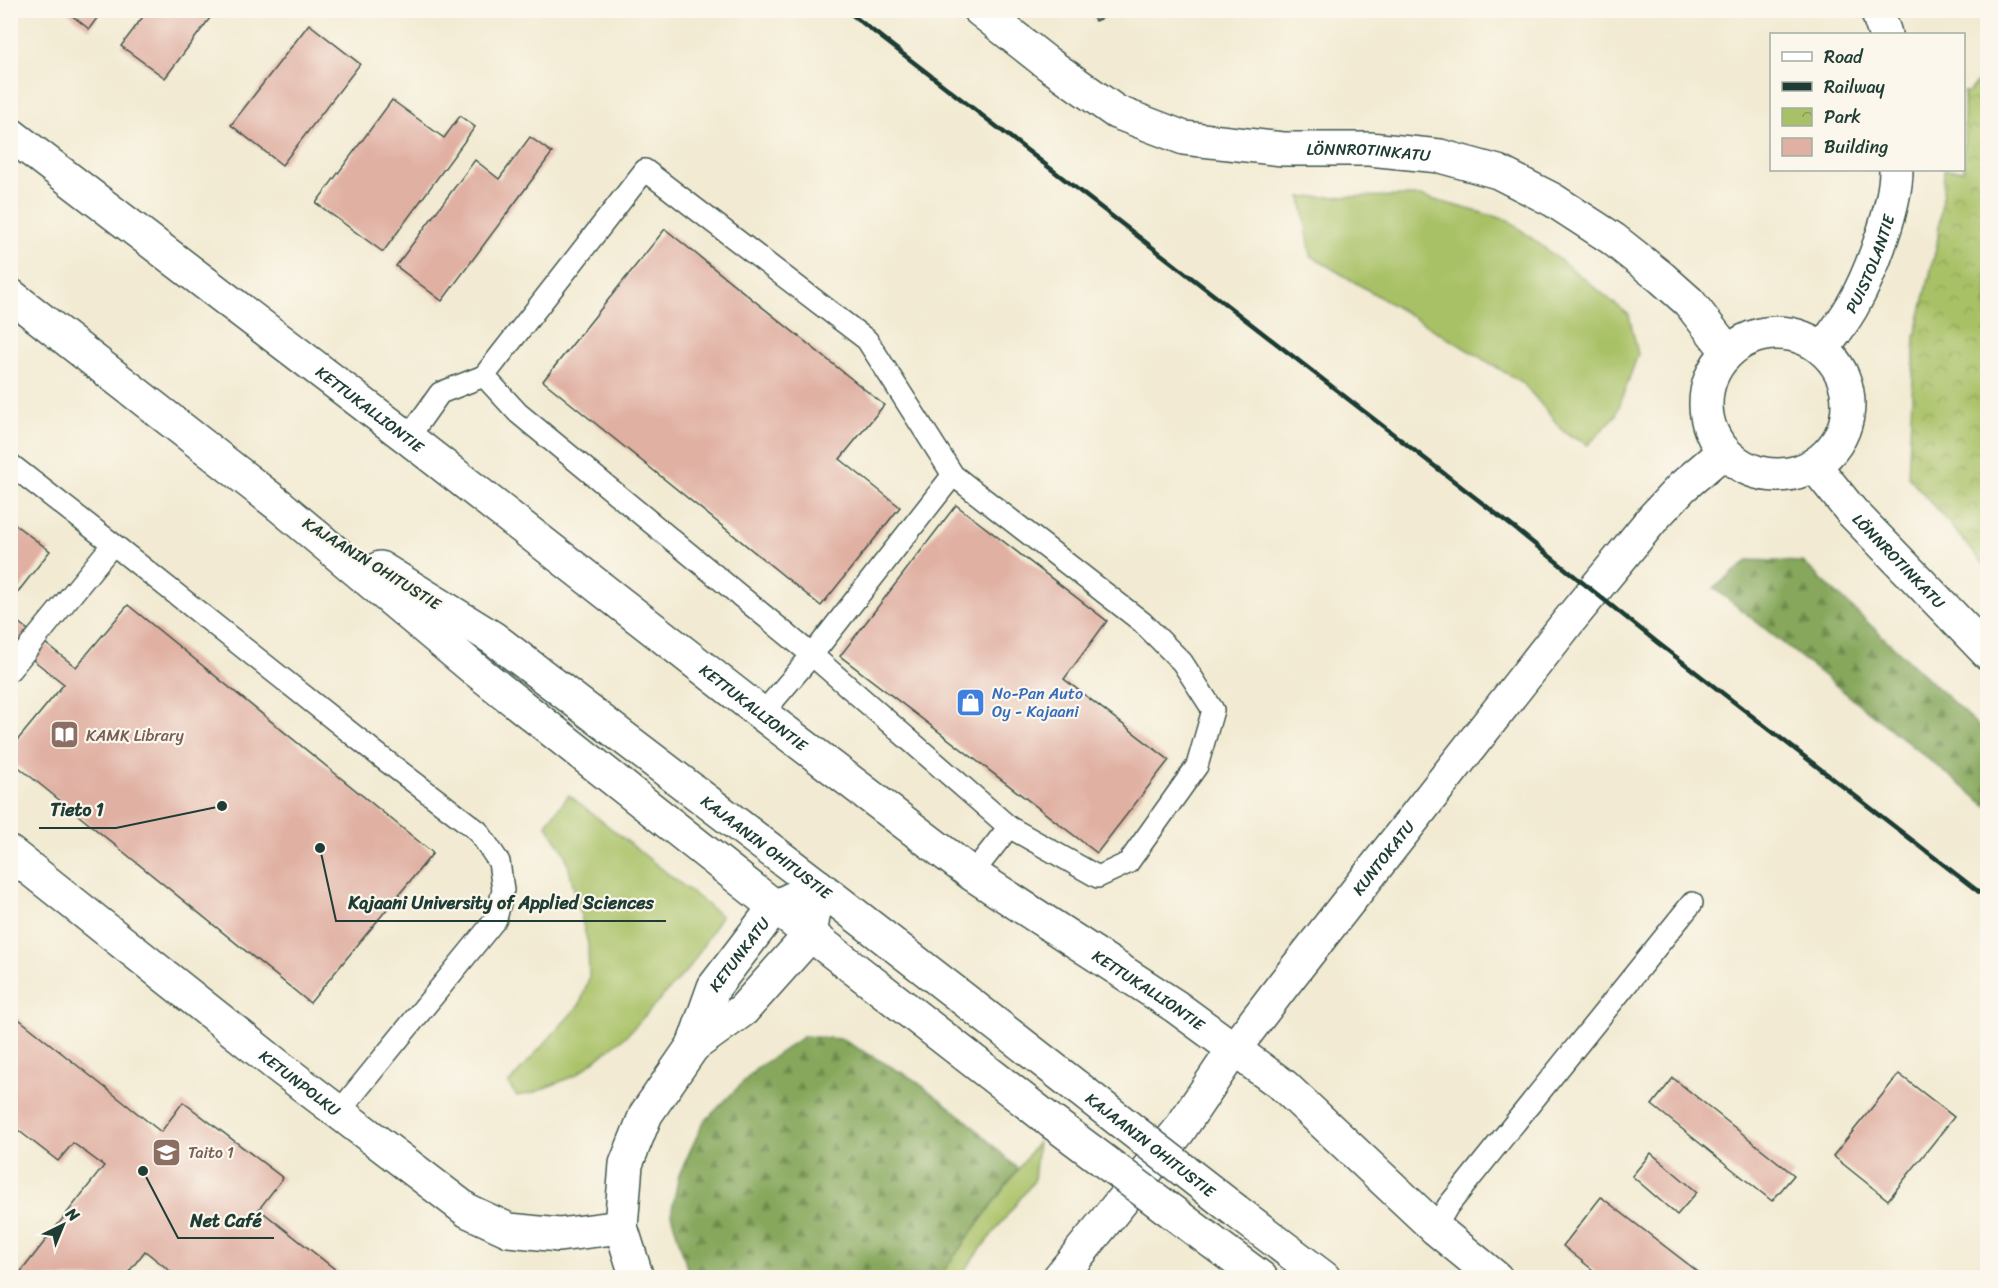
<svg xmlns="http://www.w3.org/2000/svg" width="1998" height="1288" font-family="Sriracha,sans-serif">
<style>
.grass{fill:#a9c166;stroke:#647f4d;stroke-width:1.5}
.forest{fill:url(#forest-firs);stroke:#527248;stroke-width:1.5}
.park{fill:url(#park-crowns);stroke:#647f4d;stroke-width:1.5}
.building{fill:#e0b0a3}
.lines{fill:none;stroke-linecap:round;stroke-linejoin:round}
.service-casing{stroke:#3f574c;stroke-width:24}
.minor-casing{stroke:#3f574c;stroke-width:36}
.tertiary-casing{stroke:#3f574c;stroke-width:36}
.trunk-casing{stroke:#3f574c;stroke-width:36}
.service{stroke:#fff;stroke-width:21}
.minor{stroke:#fff;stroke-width:33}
.tertiary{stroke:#fff;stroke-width:33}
.trunk{stroke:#fff;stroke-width:33}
.rail{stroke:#1f3d34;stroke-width:4.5}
.trunk-bridge-casing{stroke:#3f574c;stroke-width:36;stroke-linecap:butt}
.trunk-bridge{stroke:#fff;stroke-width:33}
.labels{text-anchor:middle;stroke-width:4.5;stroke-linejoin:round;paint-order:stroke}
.street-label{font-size:16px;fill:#1f3d34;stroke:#fbf7ec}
.shop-label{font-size:16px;fill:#366cbe;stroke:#fbf7ec;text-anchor:start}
.education-label{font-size:16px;fill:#785e54;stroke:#fbf7ec;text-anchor:start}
.leader{fill:none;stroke:#1f3d34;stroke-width:2}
.callout-dot{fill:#1f3d34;stroke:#fbf7ec;stroke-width:2}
.callout-label{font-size:18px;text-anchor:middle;font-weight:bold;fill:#1f3d34;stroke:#fbf7ec;stroke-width:4.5;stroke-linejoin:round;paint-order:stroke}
</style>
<defs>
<pattern id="forest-firs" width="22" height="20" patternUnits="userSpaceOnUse" patternTransform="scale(1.5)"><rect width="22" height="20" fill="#86a75b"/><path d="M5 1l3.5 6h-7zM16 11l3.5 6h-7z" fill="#6d894c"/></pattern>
<pattern id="park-crowns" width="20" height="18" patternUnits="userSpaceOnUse" patternTransform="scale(1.5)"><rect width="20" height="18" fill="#a9c166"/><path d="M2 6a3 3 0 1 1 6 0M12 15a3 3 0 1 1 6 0" fill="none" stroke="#899e55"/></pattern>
</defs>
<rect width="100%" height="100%" fill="#fbf7ec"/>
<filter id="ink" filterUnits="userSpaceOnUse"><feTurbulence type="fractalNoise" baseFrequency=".0167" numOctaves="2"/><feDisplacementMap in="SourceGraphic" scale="12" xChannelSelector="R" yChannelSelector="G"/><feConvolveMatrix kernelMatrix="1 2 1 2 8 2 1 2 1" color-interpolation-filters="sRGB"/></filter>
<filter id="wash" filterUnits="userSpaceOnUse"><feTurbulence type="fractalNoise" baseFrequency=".008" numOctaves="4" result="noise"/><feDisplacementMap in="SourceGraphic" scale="24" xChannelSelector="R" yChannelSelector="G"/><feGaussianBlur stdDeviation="1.35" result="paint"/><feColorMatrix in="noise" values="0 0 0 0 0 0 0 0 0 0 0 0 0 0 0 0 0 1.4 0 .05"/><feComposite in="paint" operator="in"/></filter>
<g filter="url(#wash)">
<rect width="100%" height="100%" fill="#f2ead2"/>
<path class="grass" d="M 1420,196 L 1508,220 L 1577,273 L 1629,315 L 1638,354 L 1616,415 L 1588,445 L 1564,432 L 1523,383 L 1311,256 L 1301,197 Z
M 569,795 L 721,916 L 690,967 L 627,1035 L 576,1075 L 533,1093 L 517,1096 L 508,1084 L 580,1004 L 589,978 L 588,944 L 565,853 L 546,824 Z
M 1038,1142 L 1034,1181 L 959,1277 L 939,1277 Z"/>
<path class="forest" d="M 1749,560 L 1803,562 L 1987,734 L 1987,806 L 1714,588 Z
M 804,1036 L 841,1039 L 913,1079 L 964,1118 L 1018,1169 L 939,1277 L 690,1278 L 689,1275 L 671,1214 L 679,1175 L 703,1123 L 756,1069 Z"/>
<path class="park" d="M 1987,71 L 1987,568 L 1908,476 L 1915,337 L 1937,244 L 1943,191 L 1944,170 L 1964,170 L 1964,92 L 1969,92 Z"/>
<g id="blocks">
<path class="building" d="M 65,10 L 103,10 L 89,29 Z
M 148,10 L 216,10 L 165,78 L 121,46 Z
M 1091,11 L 1119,11 L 1095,21 Z
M 309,24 L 360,64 L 282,165 L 231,125 Z
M 392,100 L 444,138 L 460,116 L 475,127 L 383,252 L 316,203 Z
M 530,137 L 552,153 L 442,301 L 396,266 L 475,160 L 499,179 Z
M 665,229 L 884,405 L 840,459 L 900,507 L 821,606 L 543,381 Z
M 956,505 L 1107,621 L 1064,679 L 1169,760 L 1097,853 L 840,656 Z
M 10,521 L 50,551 L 10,602 Z
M 128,605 L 433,853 L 310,1003 L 10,760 L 10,749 L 64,684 L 10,642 L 10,616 L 76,667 Z
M 10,1012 L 161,1132 L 183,1102 L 283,1178 L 259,1209 L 346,1278 L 179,1278 L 145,1251 L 124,1278 L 16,1278 L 104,1166 L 73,1143 L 58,1161 L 10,1124 Z
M 1899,1074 L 1954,1117 L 1888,1200 L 1833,1156 Z
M 1673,1078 L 1794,1175 L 1772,1201 L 1652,1105 Z
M 1651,1153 L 1697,1192 L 1677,1215 L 1632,1176 Z
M 1601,1197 L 1706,1278 L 1603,1278 L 1563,1246 Z"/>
</g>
</g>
<g filter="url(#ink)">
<use href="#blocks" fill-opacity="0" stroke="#3f574c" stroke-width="1.5"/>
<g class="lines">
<defs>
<path id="service" d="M 484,376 L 518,413 L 812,655 L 1009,827
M 408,438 L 440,393 L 484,376 L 645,170 L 867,340 L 953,475 L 1142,622 L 1182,662 L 1213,710 L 1197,766 L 1128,863 L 1098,877 L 1009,827 L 972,874
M 10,464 L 113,544 L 10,670
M 113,544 L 381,757 L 478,831 L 499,862 L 503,890 L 496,919 L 339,1112
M 762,714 L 812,655 L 953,475
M 1435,1228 L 1448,1206 L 1692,903"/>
<g id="minor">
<path id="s1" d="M 10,134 L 408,438 L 762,714 L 972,874 L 1175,1006 L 1284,1086 L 1435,1228 L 1496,1278"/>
<path id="s2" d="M 10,853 L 278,1066 L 468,1211 L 509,1230 L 559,1235 L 621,1227"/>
</g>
<g id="tertiary">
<path id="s3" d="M 980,10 L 1047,63 L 1116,112 L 1184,138 L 1283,149 L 1369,149 L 1440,156 L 1498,172 L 1553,200 L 1613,239 L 1662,278 L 1689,302 L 1728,352"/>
<path d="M 1877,10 L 1885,34"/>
<circle cx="1777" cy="404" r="71"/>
<path id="s4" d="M 1823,349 C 1833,334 1846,319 1854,303 C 1872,271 1896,205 1896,170"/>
<path id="s5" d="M 1814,465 L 1852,512 L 1988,653"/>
<path d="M 693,1046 L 743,1010 L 810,935 L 818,886"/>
<path id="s6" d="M 637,1278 L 621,1227 L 626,1164 L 646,1114 L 693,1046 L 714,987 L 775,907 L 818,886"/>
<path id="s7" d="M 1059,1278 L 1178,1132 L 1234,1049 L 1283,985 L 1568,622 L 1654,517 L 1682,487 L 1723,452"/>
</g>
<g id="trunk">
<path d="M 10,295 L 279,505 L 472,667 L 775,907 L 1052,1122"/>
<path id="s8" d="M 380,568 L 493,638 L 818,886 L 1078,1088"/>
<path d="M 1236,1211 L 1324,1278"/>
<path d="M 1211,1241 L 1261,1278"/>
</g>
</defs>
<use href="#service" class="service-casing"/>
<use href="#minor" class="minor-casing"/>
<use href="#tertiary" class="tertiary-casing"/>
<use href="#trunk" class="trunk-casing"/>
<use href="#service" class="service"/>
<use href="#minor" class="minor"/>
<use href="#tertiary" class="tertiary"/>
<use href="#trunk" class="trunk"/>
<path class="rail" d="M 846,10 L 1517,530 L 1658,643 L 1988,899"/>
<defs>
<g id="trunk-bridge">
<path id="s9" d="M 1078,1088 L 1236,1211"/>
<path d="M 1052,1122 L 1211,1241"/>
</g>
</defs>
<use href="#trunk-bridge" class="trunk-bridge-casing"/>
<use href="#trunk-bridge" class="trunk-bridge"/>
</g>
</g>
<defs>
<symbol id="shop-square" viewBox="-11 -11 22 22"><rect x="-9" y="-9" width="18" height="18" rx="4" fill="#3f7fe0" stroke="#fbf7ec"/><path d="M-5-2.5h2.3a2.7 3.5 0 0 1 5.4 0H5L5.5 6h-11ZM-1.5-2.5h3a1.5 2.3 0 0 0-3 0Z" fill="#fff"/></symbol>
<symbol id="library-square" viewBox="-11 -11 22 22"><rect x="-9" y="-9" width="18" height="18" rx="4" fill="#8d6e63" stroke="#fbf7ec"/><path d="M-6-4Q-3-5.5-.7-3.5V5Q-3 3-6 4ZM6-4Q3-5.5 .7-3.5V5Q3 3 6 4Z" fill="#fff"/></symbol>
<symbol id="university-square" viewBox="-11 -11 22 22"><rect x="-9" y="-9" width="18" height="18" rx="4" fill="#8d6e63" stroke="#fbf7ec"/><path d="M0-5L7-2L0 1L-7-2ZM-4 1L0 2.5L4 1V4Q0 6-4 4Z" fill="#fff"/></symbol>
</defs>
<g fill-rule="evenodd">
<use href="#shop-square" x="954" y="686" width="33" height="33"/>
<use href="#library-square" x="48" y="718" width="33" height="33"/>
<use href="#university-square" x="150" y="1136" width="33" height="33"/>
</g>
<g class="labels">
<g class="street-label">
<text dy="6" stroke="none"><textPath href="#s3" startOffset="428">LÖNNROTINKATU</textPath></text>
<text dy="6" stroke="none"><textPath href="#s4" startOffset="98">PUISTOLANTIE</textPath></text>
<text dy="6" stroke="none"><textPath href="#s1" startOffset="453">KETTUKALLIONTIE</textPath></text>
<text dy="6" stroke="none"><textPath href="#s5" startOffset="128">LÖNNROTINKATU</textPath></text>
<text transform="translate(372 563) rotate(32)" y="6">KAJAANIN OHITUSTIE</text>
<text dy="6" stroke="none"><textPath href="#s1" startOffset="939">KETTUKALLIONTIE</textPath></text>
<text dy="6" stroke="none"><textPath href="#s8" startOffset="477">KAJAANIN OHITUSTIE</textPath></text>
<text dy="6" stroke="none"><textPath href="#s7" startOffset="531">KUNTOKATU</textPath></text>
<text dy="6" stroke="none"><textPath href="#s6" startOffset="357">KETUNKATU</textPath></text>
<text dy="6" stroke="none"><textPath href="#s1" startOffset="1425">KETTUKALLIONTIE</textPath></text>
<text dy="6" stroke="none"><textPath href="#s2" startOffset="370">KETUNPOLKU</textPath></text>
<text dy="6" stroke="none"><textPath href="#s9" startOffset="92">KAJAANIN OHITUSTIE</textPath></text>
</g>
<g class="shop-label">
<text x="992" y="699">No-Pan Auto<tspan x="992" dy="18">Oy - Kajaani</tspan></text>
</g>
<g class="education-label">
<text x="86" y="741">KAMK Library</text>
<text x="188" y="1158">Taito 1</text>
</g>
</g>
<path class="leader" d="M222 806L116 828H39M320 848L336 921H666M143 1171L178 1238H274"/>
<g class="callout-dot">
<circle cx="222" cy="806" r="6"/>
<circle cx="320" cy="848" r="6"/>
<circle cx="143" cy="1171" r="6"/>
</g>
<g class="callout-label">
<text x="77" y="816">Tieto 1</text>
<text x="501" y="909">Kajaani University of Applied Sciences</text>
<text x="226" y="1227">Net Café</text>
</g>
<rect width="1998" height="1288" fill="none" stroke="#fbf7ec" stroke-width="36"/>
<rect x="1770" y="33" width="195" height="138" fill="#fbf7ec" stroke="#a3ada2" stroke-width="1.5"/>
<rect x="1782" y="52" width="30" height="9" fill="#ffffff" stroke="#a3ada2" stroke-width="1.5"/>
<text x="1824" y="63" font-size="18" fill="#1f3d34">Road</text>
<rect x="1782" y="82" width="30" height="9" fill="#1f3d34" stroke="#a3ada2" stroke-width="1.5"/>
<text x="1824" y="93" font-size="18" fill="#1f3d34">Railway</text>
<rect x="1782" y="108" width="30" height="18" fill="url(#park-crowns)" stroke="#a3ada2" stroke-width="1.5"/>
<text x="1824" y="123" font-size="18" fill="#1f3d34">Park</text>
<rect x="1782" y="138" width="30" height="18" fill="#e0b0a3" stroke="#a3ada2" stroke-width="1.5"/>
<text x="1824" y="153" font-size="18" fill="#1f3d34">Building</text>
<g transform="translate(63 1225) rotate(43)" stroke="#fbf7ec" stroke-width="4.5" paint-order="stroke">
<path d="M0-4.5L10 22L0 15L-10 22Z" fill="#1f3d34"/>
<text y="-9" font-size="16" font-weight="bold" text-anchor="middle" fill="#1f3d34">N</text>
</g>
</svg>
